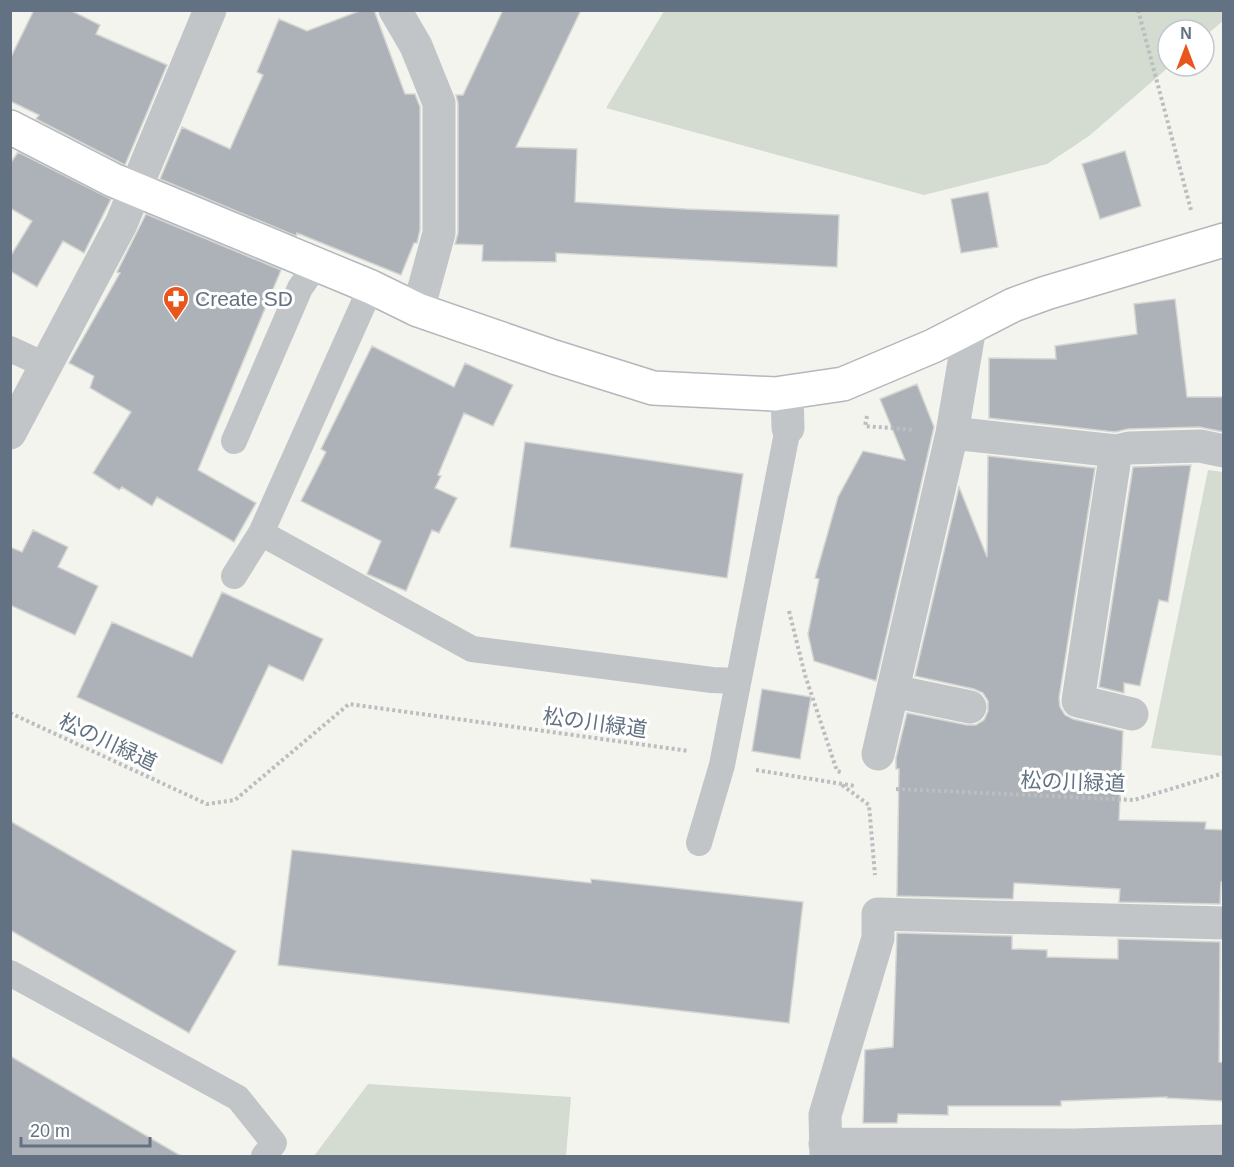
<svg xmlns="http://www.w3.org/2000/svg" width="1234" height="1167" font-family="Helvetica,'Noto Sans JP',sans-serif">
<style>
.green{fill:#d4dbd0}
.building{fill:#acb2b8;stroke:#d5d5d2;stroke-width:1.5}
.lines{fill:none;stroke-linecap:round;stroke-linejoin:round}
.secondary-casing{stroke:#b3b8bd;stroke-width:36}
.path{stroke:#bbbdbf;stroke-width:4;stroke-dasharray:3 3;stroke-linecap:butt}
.lane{stroke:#c1c5c8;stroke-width:26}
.street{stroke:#c1c5c8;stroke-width:33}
.secondary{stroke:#fff;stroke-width:33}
.labels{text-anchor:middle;stroke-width:6;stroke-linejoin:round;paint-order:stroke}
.poi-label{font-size:21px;fill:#627282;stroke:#fff;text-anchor:start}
.street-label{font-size:21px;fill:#627282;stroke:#fff}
</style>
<rect width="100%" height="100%" fill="#f4f4ef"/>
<path class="green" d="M 664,11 L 1223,10 L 1224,20 L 1204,37 L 1204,30 L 1168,30 L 1168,66 L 1170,66 L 1089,136 L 1047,164 L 924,195 L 606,108 Z
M 1208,470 L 1223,472 L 1223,756 L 1151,748 Z
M 368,1084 L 571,1097 L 566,1156 L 314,1156 Z"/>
<path class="building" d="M 34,10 L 70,10 L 100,25 L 96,34 L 167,65 L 125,165 L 36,119 L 39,115 L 10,101 L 10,59 Z
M 362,10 L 374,10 L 405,94 L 415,94 L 420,107 L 420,230 L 417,243 L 414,243 L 401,275 L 297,233 L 296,236 L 160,179 L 182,127 L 230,149 L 263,75 L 257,72 L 279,19 L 307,31 Z
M 503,10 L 581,10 L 516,147 L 577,149 L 575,202 L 686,209 L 839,215 L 837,267 L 556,253 L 556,262 L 482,261 L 483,245 L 455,244 L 458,233 L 458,103 L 456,95 L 463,95 Z
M 1125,151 L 1141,206 L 1100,219 L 1082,164 Z
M 18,152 L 111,199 L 84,253 L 63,241 L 37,287 L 10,271 L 10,257 L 32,221 L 10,208 L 10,164 Z
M 988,192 L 998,247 L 961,253 L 951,199 Z
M 146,214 L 281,270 L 198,470 L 256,503 L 234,542 L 157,497 L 152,506 L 122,487 L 119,490 L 93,473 L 131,412 L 90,388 L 94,376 L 69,363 L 120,273 L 117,272 Z
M 1175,299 L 1187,397 L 1224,397 L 1224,432 L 1199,427 L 1128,429 L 1115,432 L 989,418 L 989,358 L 1056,359 L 1055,346 L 1137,334 L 1134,304 Z
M 372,346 L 454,387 L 465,363 L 513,385 L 493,426 L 464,413 L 438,475 L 441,476 L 435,488 L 457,498 L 439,533 L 432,530 L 406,591 L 367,574 L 381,541 L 301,501 L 326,452 L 321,449 Z
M 917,384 L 934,427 L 876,681 L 814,661 L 808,634 L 819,579 L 815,578 L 838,497 L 863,451 L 905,460 L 880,399 Z
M 525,442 L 743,474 L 727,578 L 510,547 Z
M 988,456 L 1095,468 L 1059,698 L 1060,707 L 1065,715 L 1073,719 L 1123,731 L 1119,820 L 1206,822 L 1205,829 L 1224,830 L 1224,882 L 1221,882 L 1220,904 L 1119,902 L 1120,889 L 1014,883 L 1013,899 L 897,896 L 899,769 L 896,769 L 896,758 L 907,713 L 967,725 L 976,725 L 984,720 L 988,711 L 988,701 L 983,693 L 974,689 L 915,676 L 959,487 L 987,557 Z
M 1191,465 L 1168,602 L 1159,600 L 1140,686 L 1124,683 L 1124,693 L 1099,687 L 1133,467 Z
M 33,530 L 68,547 L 58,567 L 98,586 L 75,635 L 10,605 L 10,547 L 22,552 Z
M 222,592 L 323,639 L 303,681 L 269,665 L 222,764 L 77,697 L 112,622 L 192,657 Z
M 762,689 L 811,697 L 800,759 L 752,751 Z
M 10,821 L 236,951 L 189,1033 L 10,930 Z
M 292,850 L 591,883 L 591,879 L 803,902 L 789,1023 L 278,965 Z
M 897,933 L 1012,936 L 1012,949 L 1047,950 L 1047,957 L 1118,959 L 1118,939 L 1220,942 L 1219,1062 L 1224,1063 L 1224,1101 L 1167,1098 L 1167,1097 L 1061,1101 L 1061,1106 L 948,1106 L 948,1115 L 898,1114 L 897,1123 L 863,1123 L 865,1050 L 893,1047 Z
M 10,1056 L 181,1156 L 10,1156 Z"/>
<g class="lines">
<defs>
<path id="secondary" d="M 10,127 L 113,180 L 371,287 L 418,310 L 554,357 L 653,388 L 775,394 L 843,384 L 933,346 L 1013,305 L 1046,293 L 1224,240"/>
</defs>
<use href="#secondary" class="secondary-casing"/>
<path class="path" d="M 1138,10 L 1191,210
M 867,416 L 865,426 L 914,430
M 789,611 L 805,675 L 837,771 L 843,773
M 10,713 L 207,804 L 235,800 L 349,704 L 689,751
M 756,770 L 855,786
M 842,785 L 869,805 L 875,875
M 896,789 L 1134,800 L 1224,773"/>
<path class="lane" d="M 10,349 L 47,366
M 234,441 L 300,288 L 316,265
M 261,533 L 472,649 L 712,680 L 738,681
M 234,576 L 261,533 L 371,287
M 699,843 L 722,765 L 788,428
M 10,973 L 238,1098 L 274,1143 L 264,1156"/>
<path class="street" d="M 395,10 L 416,46 L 439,103 L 439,233 L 418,310
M 970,327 L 952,433 L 1116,451 L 1129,448 L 1200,446 L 1224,451
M 787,392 L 788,428
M 10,433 L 121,224 L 210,10
M 1116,451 L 1078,701 L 1132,714
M 893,691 L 970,707
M 878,754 L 952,433
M 825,1144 L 1074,1145 L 1224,1141
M 826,1156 L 825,1115 L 878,938 L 878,914 L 1224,923"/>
<use href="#secondary" class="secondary"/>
</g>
<defs>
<symbol id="pharmacy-pin" viewBox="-11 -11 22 30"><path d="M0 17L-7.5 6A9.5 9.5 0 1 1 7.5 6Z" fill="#e8561c" stroke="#fff"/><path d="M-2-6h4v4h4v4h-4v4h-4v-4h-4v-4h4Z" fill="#fff"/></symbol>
</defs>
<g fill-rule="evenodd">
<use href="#pharmacy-pin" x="161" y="284" width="30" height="40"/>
</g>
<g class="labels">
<g class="poi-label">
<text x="195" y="306">Create SD</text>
</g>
<g class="street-label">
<text transform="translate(595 723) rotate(8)" y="7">松の川緑道</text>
<text transform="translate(108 742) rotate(25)" y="7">松の川緑道</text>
<text transform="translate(1073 782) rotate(2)" y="7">松の川緑道</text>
</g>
</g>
<rect width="1234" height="1167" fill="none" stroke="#627282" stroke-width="24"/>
<g transform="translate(1186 48)"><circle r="28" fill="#ffffff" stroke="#c0c7cd" stroke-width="1.5"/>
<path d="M0-4.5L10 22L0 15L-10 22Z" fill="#e8561c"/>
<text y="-9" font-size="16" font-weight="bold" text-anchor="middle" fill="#627282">N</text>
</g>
<path d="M21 1137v9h129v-9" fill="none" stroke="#627282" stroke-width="3"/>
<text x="30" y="1137" font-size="18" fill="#627282" stroke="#ffffff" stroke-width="4.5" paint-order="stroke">20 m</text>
</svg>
